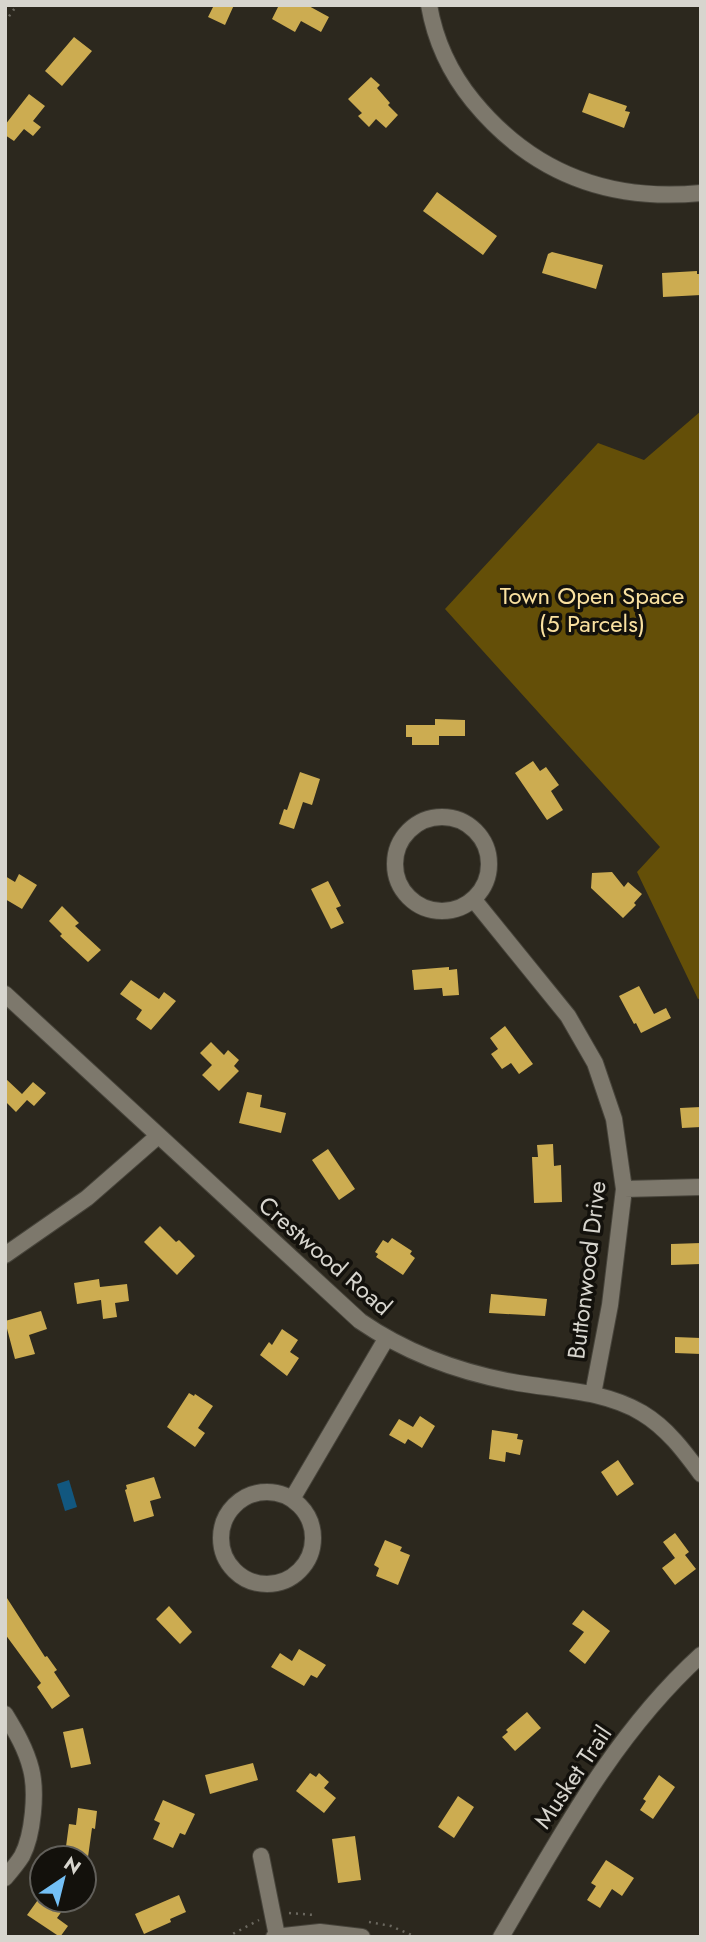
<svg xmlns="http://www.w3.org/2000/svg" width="706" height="1942" font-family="Jost,sans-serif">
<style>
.green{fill:#644f08}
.water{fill:#12577f}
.building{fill:#ccac51}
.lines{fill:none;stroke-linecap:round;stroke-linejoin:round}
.minor-casing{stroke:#47443b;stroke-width:18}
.path{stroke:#6b685f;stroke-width:2.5;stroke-dasharray:2 5;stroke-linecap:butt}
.minor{stroke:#7d786c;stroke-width:16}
.labels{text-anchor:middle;stroke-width:7;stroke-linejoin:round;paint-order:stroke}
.park-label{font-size:24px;fill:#fae1a0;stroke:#13110c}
.street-label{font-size:24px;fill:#d7d5ce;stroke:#13110c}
</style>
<rect width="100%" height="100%" fill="#2c281e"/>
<path class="green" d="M 701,411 L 701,998 L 698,999 L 637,872 L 660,847 L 445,609 L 598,443 L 644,460 Z"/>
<path class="water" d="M 69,1480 L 77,1507 L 65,1511 L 57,1484 Z"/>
<path class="building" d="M 214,5 L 234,5 L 225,25 L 208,17 Z
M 279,5 L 307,5 L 329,17 L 321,32 L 301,21 L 295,32 L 272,19 Z
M 74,37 L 92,51 L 62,86 L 45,71 Z
M 371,77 L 380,85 L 377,88 L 390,103 L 388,105 L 398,115 L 386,128 L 376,119 L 369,127 L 358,116 L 362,113 L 348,99 Z
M 589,93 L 627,106 L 625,111 L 630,112 L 624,128 L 582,112 Z
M 29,94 L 45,106 L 33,121 L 41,127 L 33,136 L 24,129 L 14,141 L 5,135 L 5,125 Z
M 437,192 L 497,236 L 483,255 L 423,211 Z
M 552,252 L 603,265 L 596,289 L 542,273 L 548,254 Z
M 697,271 L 697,274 L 701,274 L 701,295 L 663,297 L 662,273 Z
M 435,719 L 465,720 L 465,736 L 439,736 L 439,745 L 412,745 L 412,737 L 406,737 L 406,725 L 435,725 Z
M 533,761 L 540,771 L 546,767 L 559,785 L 551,791 L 563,810 L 547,820 L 515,773 Z
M 300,772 L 320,779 L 312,805 L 303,802 L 294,829 L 279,824 L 284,809 L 287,810 Z
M 612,872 L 624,887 L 628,882 L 642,894 L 634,903 L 636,905 L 623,918 L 591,888 L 592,873 Z
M 19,874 L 37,885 L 22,909 L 5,899 L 5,876 L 15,882 Z
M 328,881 L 341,906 L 336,908 L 344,923 L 331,929 L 311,889 Z
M 62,906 L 79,923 L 75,926 L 101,950 L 88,962 L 60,936 L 62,934 L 49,921 Z
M 449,967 L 449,970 L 457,969 L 459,995 L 443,996 L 442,988 L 414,990 L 412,970 Z
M 131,980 L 159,999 L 164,992 L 176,1001 L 151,1030 L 136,1019 L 142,1010 L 120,994 Z
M 639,986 L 654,1014 L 666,1008 L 671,1018 L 641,1033 L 636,1023 L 634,1024 L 619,996 Z
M 505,1026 L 533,1064 L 519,1074 L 511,1063 L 502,1069 L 491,1054 L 498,1049 L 490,1038 Z
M 211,1042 L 224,1055 L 228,1050 L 239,1060 L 234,1066 L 239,1071 L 219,1091 L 202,1075 L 212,1065 L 200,1053 Z
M 5,1078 L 22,1094 L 33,1082 L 46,1093 L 34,1106 L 27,1100 L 16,1112 L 5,1101 Z
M 247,1092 L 262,1095 L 260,1107 L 286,1113 L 281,1133 L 239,1123 Z
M 701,1107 L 701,1127 L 682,1128 L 680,1108 Z
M 553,1144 L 554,1166 L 561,1165 L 562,1202 L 534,1203 L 532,1157 L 538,1157 L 537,1145 Z
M 328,1149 L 355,1189 L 339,1200 L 312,1160 Z
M 160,1226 L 176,1242 L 179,1240 L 195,1256 L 177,1275 L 144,1242 Z
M 392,1238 L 412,1251 L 410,1254 L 415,1258 L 403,1275 L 376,1257 L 378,1254 L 375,1252 L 383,1240 L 388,1243 Z
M 701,1243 L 701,1264 L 671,1265 L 671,1244 Z
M 99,1279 L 100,1287 L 127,1284 L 129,1301 L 115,1303 L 117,1317 L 103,1319 L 101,1300 L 77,1304 L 74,1283 Z
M 491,1294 L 547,1299 L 545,1316 L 489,1313 Z
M 41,1311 L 47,1329 L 29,1335 L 35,1354 L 15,1359 L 5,1321 Z
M 282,1329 L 298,1340 L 290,1352 L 299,1358 L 287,1376 L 260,1355 L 269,1342 L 272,1345 Z
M 675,1337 L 701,1338 L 701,1354 L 675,1353 Z
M 189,1393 L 194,1396 L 195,1394 L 213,1406 L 198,1428 L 205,1433 L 195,1447 L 167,1427 Z
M 420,1416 L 435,1426 L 422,1448 L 408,1439 L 405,1444 L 389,1435 L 399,1419 L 413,1427 Z
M 492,1430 L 518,1434 L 517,1439 L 523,1440 L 520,1455 L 506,1452 L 505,1462 L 489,1459 Z
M 618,1460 L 634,1484 L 617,1496 L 601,1472 Z
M 154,1477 L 161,1498 L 150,1501 L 154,1516 L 134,1522 L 125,1490 L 127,1489 L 126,1485 Z
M 675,1533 L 689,1552 L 685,1555 L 696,1569 L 675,1585 L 662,1568 L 675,1558 L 663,1542 Z
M 385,1540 L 402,1547 L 400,1551 L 410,1555 L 398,1585 L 376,1576 L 379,1568 L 374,1565 Z
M 5,1595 L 45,1657 L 47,1656 L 57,1670 L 54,1672 L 70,1696 L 52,1709 L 37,1687 L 41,1683 L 5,1634 Z
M 169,1606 L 192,1632 L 180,1644 L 156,1619 Z
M 583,1610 L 610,1631 L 585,1664 L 569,1651 L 584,1632 L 572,1624 Z
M 299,1649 L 326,1665 L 317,1678 L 311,1675 L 304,1686 L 271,1667 L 280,1653 L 292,1661 Z
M 527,1712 L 541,1728 L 515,1751 L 502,1737 L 508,1732 L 506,1730 Z
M 83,1728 L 91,1764 L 71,1768 L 63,1732 Z
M 253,1763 L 258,1780 L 210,1794 L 205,1775 Z
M 310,1773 L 316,1777 L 319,1773 L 329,1782 L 324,1788 L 336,1798 L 324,1813 L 296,1791 Z
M 659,1775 L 675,1787 L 653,1819 L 640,1810 L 646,1801 L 643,1799 Z
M 458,1796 L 474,1807 L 454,1838 L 438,1827 Z
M 163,1800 L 195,1814 L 185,1835 L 180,1833 L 173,1848 L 153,1839 L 160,1823 L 154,1820 Z
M 78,1808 L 97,1811 L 95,1829 L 92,1828 L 88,1857 L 65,1854 L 69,1824 L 76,1825 Z
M 355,1836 L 361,1880 L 338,1883 L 332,1839 Z
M 606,1860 L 634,1878 L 622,1896 L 612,1889 L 600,1908 L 587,1900 L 596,1886 L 591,1883 Z
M 179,1895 L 186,1912 L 170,1919 L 171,1922 L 144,1934 L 135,1914 Z
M 40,1897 L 42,1900 L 70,1900 L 57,1918 L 68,1926 L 60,1937 L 27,1915 Z"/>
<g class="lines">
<defs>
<path id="minor" d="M 429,5 C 435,40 451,74 473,101 C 532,173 609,202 701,193
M395 864a47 47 0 1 1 94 0a47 47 0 1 1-94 0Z
M 474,900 L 568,1016 L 595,1063 L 614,1119 L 624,1189 L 610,1305 L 593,1394
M 5,994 L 360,1321 C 408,1354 461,1373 518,1383 C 560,1390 605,1391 642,1413 C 667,1428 684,1451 701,1474
M 624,1189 L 701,1187
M 5,1255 L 87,1198 L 158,1136
M221 1538a46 46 0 1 1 92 0a46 46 0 1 1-92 0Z
M 292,1499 L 386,1339
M 5,1714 C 16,1732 26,1749 31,1769 C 37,1792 33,1835 22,1856 C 17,1864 11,1871 5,1878
M 261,1856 L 277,1936
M 274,1937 L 320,1932 L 362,1937
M 501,1937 C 560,1837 614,1734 701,1655"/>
</defs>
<use href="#minor" class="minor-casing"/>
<path class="path" d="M 5,22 L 17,5
M 289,1913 L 314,1915
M 369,1922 L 391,1926 L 416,1937
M 227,1937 L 259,1920"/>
<use href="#minor" class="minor"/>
</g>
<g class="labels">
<g class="park-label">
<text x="592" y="604">Town Open Space<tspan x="592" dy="28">(5 Parcels)</tspan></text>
</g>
<g class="street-label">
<text transform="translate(325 1256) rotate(41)" y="8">Crestwood Road</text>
<text transform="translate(587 1270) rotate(-83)" y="8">Buttonwood Drive</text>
<text transform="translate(573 1777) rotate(-56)" y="8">Musket Trail</text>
</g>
</g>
<rect width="706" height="1942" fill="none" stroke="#d7d5ce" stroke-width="14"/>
<g transform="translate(63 1879) rotate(35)"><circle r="33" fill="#13110c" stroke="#615f5a" stroke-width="2"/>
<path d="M0-5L12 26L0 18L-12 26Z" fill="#74c0f6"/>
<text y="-10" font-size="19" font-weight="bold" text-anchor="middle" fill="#d7d5ce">N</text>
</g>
</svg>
